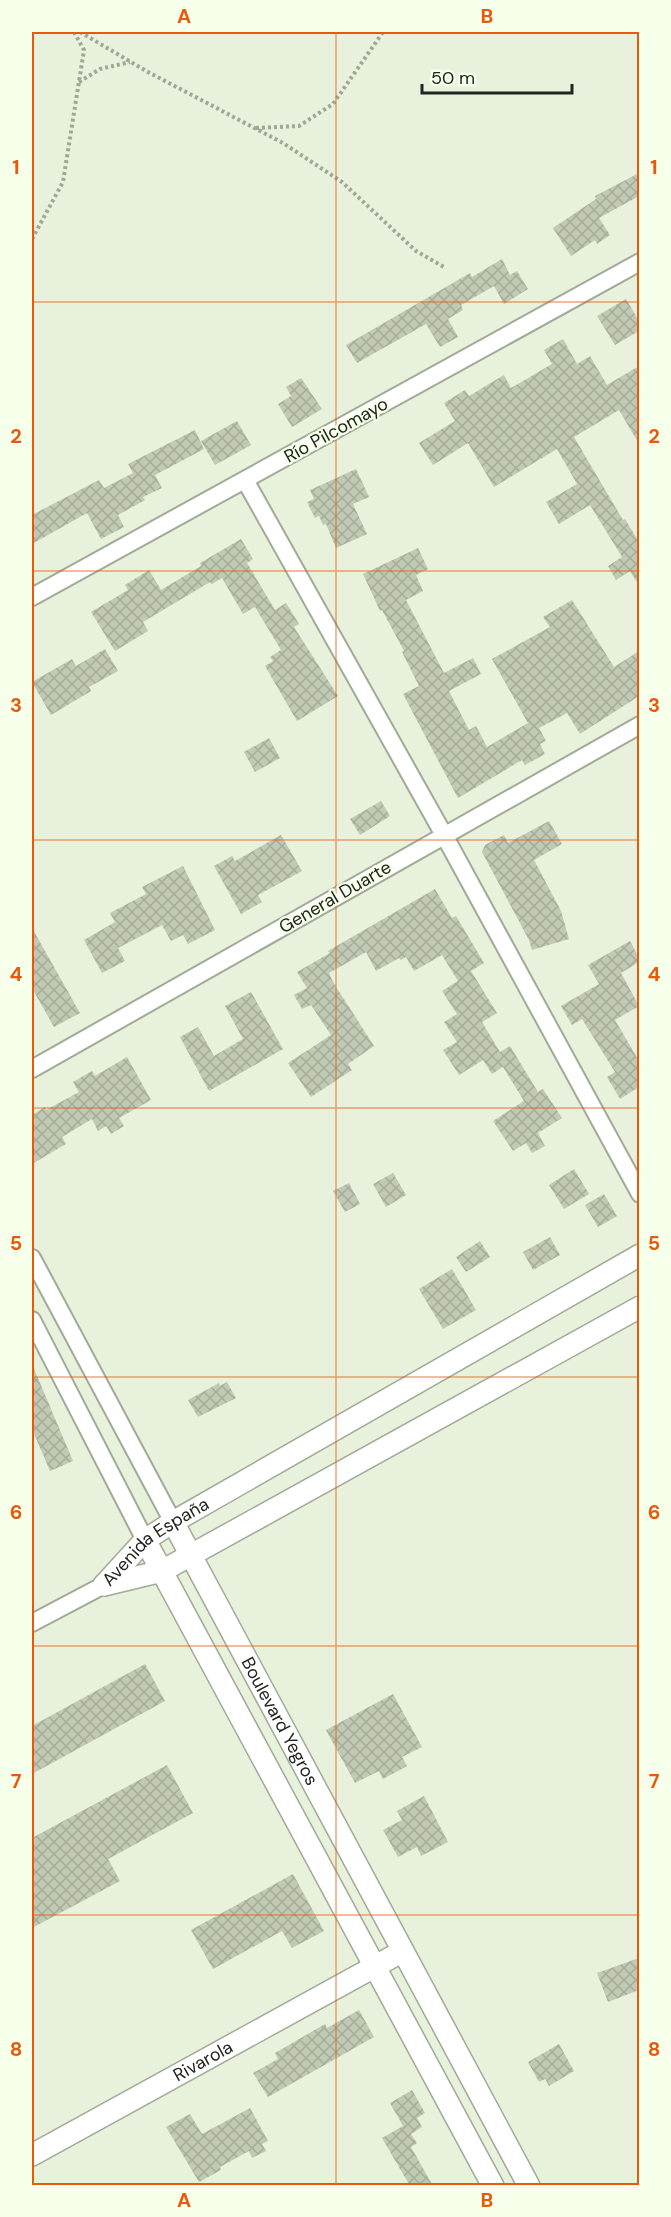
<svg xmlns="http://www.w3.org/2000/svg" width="671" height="2217" font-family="'DM Sans',sans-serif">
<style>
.building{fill:url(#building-cross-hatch)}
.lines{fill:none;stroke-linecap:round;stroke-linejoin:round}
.minor-casing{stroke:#a1aa96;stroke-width:20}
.tertiary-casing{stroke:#a1aa96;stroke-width:24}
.path{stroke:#a0a797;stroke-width:4;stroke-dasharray:3 3;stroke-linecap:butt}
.minor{stroke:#fff;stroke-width:16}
.tertiary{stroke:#fff;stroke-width:21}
.grid{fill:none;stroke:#e8590c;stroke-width:1.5;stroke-opacity:0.55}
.labels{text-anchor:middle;stroke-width:4.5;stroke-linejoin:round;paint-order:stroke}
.street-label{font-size:18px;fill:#22251e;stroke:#f5ffe9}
.neatline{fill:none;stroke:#e8590c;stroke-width:2}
.grid-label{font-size:20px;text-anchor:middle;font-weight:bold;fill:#e8590c}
</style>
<defs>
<pattern id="building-cross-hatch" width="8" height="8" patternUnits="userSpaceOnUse" patternTransform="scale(1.5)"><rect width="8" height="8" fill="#c0c9b4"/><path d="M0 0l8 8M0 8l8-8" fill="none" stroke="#a5ac9a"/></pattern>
</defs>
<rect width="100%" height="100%" fill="#e7f1dc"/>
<path class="building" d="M 639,173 L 639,196 L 599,218 L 610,235 L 597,244 L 595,240 L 571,256 L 553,228 L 596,199 L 595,196 Z
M 502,259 L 510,275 L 517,271 L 528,289 L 504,304 L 494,286 L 461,305 L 463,310 L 448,319 L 458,337 L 440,347 L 426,324 L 357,363 L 346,345 L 470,273 L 472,277 Z
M 626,299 L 639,321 L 639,331 L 615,345 L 597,316 Z
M 563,339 L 577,364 L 590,356 L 607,385 L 639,366 L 639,444 L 619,410 L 574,437 L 623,520 L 625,519 L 639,542 L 639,586 L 630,571 L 616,580 L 608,566 L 622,557 L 590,505 L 559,524 L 546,502 L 577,484 L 557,449 L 494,487 L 468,443 L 433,465 L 419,443 L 455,421 L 444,403 L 465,390 L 469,396 L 504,375 L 511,388 L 552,364 L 544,350 Z
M 301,378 L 322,409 L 292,427 L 278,404 L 291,396 L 286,387 Z
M 237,421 L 251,445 L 215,465 L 201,441 Z
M 195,430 L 204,449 L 155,475 L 162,488 L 143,497 L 145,500 L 118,515 L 124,527 L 101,539 L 87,513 L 32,544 L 32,515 L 99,480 L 104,488 L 133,473 L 128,464 Z
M 356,469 L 369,497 L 353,504 L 367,534 L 336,548 L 326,524 L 323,525 L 319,516 L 315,518 L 307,502 L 314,499 L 310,490 Z
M 241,539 L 253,559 L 247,563 L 275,610 L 286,603 L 299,624 L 294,627 L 338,696 L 297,721 L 265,666 L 273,661 L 270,657 L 281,650 L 255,607 L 243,614 L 222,578 L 212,584 L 210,582 L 143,622 L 148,631 L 115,651 L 91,612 L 128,590 L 125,585 L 149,570 L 161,590 L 201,566 L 200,563 Z
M 418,548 L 428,569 L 416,575 L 423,591 L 406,600 L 444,673 L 473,658 L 481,674 L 449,691 L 469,730 L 476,726 L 487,747 L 528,723 L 492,659 L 550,627 L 543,617 L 572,600 L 614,667 L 639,651 L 639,696 L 580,734 L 567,713 L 539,728 L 546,741 L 540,744 L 545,754 L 525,765 L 522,760 L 458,798 L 403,694 L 419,686 L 402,652 L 404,651 L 382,610 L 380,611 L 363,574 Z
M 105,649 L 118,671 L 89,687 L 91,691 L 51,715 L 32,682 L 72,659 L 76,666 Z
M 269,738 L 280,758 L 255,772 L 244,752 Z
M 381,801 L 390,816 L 360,835 L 350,819 Z
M 549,821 L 562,844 L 534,860 L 561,911 L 569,939 L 532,950 L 529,940 L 482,852 L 485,845 L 504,835 L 508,843 Z
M 281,835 L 302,871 L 258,895 L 262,902 L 241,914 L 214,866 L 232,856 L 235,861 Z
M 183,866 L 215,930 L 188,944 L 183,935 L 171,941 L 162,925 L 118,948 L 125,961 L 102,973 L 84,940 L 115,922 L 110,913 L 146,894 L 142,887 Z
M 435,889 L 452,918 L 456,916 L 484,963 L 471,971 L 497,1013 L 482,1022 L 500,1052 L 510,1046 L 538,1092 L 543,1089 L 562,1118 L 538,1133 L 545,1146 L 532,1153 L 526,1143 L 513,1151 L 493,1121 L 524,1101 L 503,1067 L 492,1074 L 483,1060 L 459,1075 L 443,1050 L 457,1042 L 444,1022 L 457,1014 L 442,991 L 458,981 L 442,955 L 414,971 L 406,957 L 401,960 L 399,958 L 376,971 L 366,952 L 329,973 L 333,982 L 374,1046 L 348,1064 L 352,1070 L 311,1097 L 288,1063 L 331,1035 L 311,1005 L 302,1009 L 294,995 L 307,988 L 297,972 L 330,953 L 328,951 Z
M 32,928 L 80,1013 L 54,1027 L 32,988 Z
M 630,941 L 639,958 L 639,962 L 621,973 L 639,1006 L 615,1020 L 639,1061 L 639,1087 L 620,1099 L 607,1077 L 615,1072 L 582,1019 L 572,1025 L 561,1006 L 599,984 L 588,965 Z
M 251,992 L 283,1049 L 209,1091 L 180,1037 L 198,1027 L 214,1056 L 243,1039 L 225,1006 Z
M 127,1057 L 151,1100 L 119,1118 L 124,1126 L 111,1134 L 106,1126 L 98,1131 L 92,1119 L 62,1137 L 66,1144 L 32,1164 L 32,1115 L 45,1107 L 46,1110 L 79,1092 L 73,1082 L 92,1071 L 95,1076 Z
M 574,1169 L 589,1194 L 564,1209 L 549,1185 Z
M 393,1173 L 406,1195 L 386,1207 L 373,1184 Z
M 349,1183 L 360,1204 L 345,1212 L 333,1191 Z
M 604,1194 L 617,1216 L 598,1227 L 585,1205 Z
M 550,1237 L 560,1255 L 533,1270 L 523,1252 Z
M 480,1241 L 490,1257 L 466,1272 L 456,1257 Z
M 452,1269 L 476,1310 L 443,1329 L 419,1289 Z
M 32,1364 L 73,1461 L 50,1471 L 32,1429 Z
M 227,1382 L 236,1398 L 198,1417 L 188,1400 L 219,1383 L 220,1386 Z
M 145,1664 L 165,1701 L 32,1774 L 32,1726 Z
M 393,1694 L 422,1747 L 402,1757 L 407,1766 L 383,1779 L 379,1771 L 355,1783 L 326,1730 Z
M 167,1765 L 193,1813 L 108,1859 L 120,1881 L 32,1928 L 32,1838 Z
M 424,1796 L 448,1842 L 421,1856 L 417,1847 L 398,1857 L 383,1830 L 402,1820 L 397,1811 Z
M 293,1874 L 324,1931 L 292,1948 L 282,1931 L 213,1969 L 191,1930 Z
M 639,1958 L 639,1990 L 608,2002 L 597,1973 Z
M 359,2010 L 374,2037 L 268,2097 L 253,2073 L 278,2059 L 275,2053 L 325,2024 L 327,2028 Z
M 559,2044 L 574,2071 L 549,2086 L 545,2079 L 539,2082 L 528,2062 Z
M 412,2090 L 425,2113 L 417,2118 L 422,2127 L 411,2134 L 417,2143 L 411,2147 L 433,2186 L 410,2186 L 382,2138 L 403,2126 L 390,2103 Z
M 250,2108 L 268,2141 L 262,2144 L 266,2151 L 252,2158 L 249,2151 L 220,2167 L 221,2170 L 199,2182 L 166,2127 L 190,2114 L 202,2134 Z"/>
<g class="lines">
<defs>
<path id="minor" d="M 245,480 L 444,835 L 640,1194
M 32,597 L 640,262
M 32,1069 L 640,725
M 32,1258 L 173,1522
M 32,1320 L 145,1540
M 32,1623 L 104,1585"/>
<g id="tertiary">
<path id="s1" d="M 173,1522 L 529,2186"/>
<path d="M 145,1540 L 493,2186"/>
<path id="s2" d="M 104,1585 L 145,1540 L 173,1522 L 640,1255"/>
<path d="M 104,1585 L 162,1571 L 640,1307"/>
<path id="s3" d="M 32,2155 L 403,1951"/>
</g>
</defs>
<use href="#minor" class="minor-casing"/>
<use href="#tertiary" class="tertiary-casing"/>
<path class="path" d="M 80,32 L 148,72 L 283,143 L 342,182 L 416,251 L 444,267
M 79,82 L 100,69 L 130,62
M 256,128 L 299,126 L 333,104 L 383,32
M 32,239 L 63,182 L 84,50 L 74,32"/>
<use href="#minor" class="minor"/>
<use href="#tertiary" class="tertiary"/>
</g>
<path class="grid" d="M 336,32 L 336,2186M 32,302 L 640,302M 32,571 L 640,571M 32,840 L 640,840M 32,1108 L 640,1108M 32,1377 L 640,1377M 32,1646 L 640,1646M 32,1915 L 640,1915"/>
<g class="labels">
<g class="street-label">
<text transform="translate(336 430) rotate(-29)" y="6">Río Pilcomayo</text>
<text transform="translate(335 897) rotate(-30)" y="6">General Duarte</text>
<text dy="6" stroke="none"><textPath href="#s2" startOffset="68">Avenida España</textPath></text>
<text dy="6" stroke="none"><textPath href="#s1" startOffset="226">Boulevard Yegros</textPath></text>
<text dy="6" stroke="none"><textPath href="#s3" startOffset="195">Rivarola</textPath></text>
</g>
</g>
<rect width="671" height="2217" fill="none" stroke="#f5ffe9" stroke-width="66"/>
<path d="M422 84v9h150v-9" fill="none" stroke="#22251e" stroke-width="3"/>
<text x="431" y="84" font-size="18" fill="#22251e" stroke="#f5ffe9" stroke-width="4.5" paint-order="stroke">50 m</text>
<rect x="33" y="33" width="605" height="2151" class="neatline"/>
<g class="grid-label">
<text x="184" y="23">A</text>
<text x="487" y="23">B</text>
<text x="16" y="174">1</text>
<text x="654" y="174">1</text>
<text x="16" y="443">2</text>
<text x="654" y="443">2</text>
<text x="16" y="712">3</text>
<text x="654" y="712">3</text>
<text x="16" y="981">4</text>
<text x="654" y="981">4</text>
<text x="16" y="1250">5</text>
<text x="654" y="1250">5</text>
<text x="16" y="1519">6</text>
<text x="654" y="1519">6</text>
<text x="16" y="1788">7</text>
<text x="654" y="1788">7</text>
<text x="16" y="2056">8</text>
<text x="654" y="2056">8</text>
<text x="184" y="2207">A</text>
<text x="487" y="2207">B</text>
</g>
</svg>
